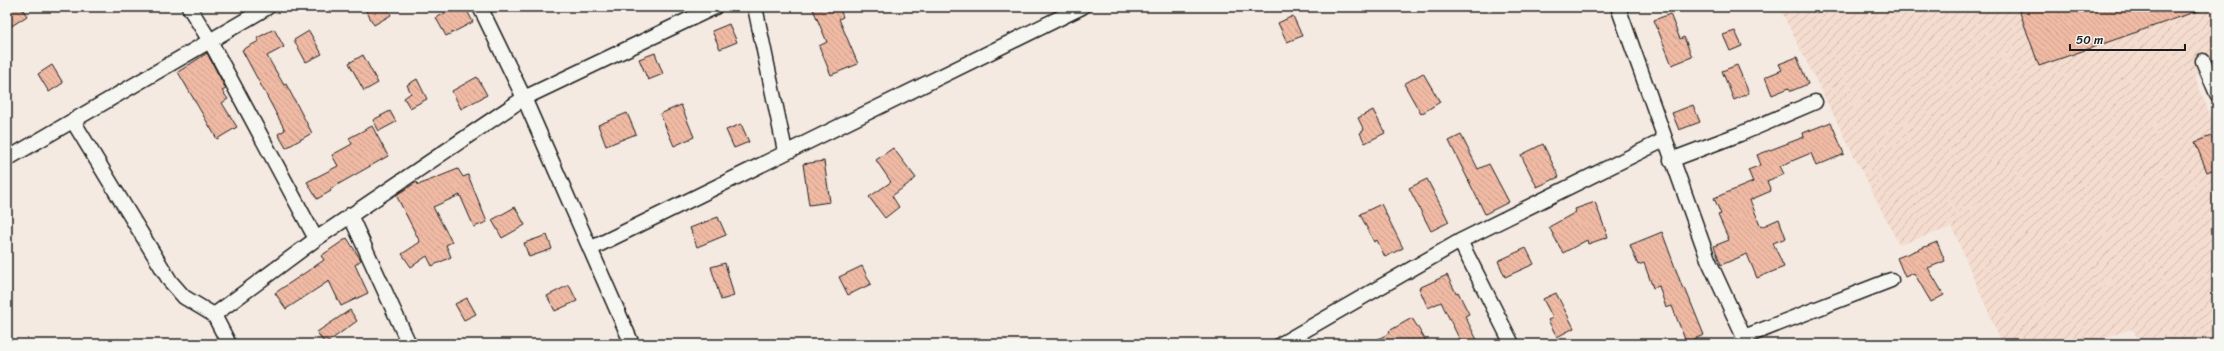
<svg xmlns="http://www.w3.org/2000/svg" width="2224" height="351" font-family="Sriracha,sans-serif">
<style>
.industrial{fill:url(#industrial-furrows)}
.building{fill:url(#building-back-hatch);stroke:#1c1c1c}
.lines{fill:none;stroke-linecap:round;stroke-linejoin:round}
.minor-casing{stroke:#1c1c1c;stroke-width:17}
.minor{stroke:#f6f6f2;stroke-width:14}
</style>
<defs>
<pattern id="industrial-furrows" width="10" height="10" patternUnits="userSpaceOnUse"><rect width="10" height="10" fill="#f4dccf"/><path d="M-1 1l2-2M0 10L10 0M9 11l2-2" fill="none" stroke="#d1bcb1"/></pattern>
<pattern id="building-back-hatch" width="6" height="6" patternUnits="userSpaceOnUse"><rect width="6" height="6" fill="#f0baa4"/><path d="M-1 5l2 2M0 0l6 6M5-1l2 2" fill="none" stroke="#cd9f8d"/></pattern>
</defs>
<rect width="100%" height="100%" fill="#f5eae2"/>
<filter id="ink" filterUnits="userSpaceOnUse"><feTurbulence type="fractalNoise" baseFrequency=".025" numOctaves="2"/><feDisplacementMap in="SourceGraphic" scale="8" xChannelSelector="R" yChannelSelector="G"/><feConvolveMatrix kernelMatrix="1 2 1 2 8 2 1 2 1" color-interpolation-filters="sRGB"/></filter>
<g filter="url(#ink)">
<path class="industrial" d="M 1779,7 L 2217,7 L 2217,64 L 2194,75 L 2217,131 L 2217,344 L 2141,344 L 2132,329 L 2086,344 L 2002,344 L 1952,227 L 1899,245 Z"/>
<path class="building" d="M 7,7 L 21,7 L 27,16 L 7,29 Z
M 364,7 L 386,7 L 391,15 L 374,25 Z
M 456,7 L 465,7 L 473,22 L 446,36 L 436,18 Z
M 812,7 L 839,7 L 843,17 L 839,19 L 858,64 L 831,75 L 819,46 L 827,42 Z
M 2018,7 L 2202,7 L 2203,9 L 2039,66 Z
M 1670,14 L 1680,39 L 1684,37 L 1692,57 L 1672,65 L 1654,20 Z
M 1293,16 L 1302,36 L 1287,42 L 1278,23 Z
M 729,24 L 737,42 L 720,49 L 712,31 Z
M 274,29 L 284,47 L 267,56 L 284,85 L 286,84 L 312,133 L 286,148 L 278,134 L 285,130 L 242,50 L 259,41 L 257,38 Z
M 309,31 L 322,54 L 306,62 L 294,40 Z
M 1735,31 L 1742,46 L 1730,51 L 1723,35 Z
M 207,53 L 226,89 L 222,91 L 228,99 L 222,103 L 237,127 L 217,139 L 178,72 Z
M 655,53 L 663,74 L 648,80 L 639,59 Z
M 363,55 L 378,83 L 364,91 L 349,63 Z
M 1797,57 L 1808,84 L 1791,91 L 1789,88 L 1772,95 L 1765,77 L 1782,70 L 1779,64 Z
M 52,65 L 63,83 L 49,92 L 38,74 Z
M 1737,65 L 1749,93 L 1734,100 L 1722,71 Z
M 1423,73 L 1440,102 L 1421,114 L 1404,84 Z
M 477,77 L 487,95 L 461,109 L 452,91 Z
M 417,79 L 427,99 L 410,108 L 404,98 L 411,93 L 407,85 Z
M 681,105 L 694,137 L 674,146 L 660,114 Z
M 1693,105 L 1700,122 L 1679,130 L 1672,113 Z
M 1373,110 L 1385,133 L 1365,143 L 1360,133 L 1364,130 L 1358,118 Z
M 390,111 L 396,122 L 379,131 L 373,120 Z
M 627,113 L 636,134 L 606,146 L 598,125 Z
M 1831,122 L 1844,154 L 1816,166 L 1811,153 L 1780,166 L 1784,174 L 1767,181 L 1771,191 L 1750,200 L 1761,227 L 1779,219 L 1786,238 L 1773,243 L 1784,267 L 1757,278 L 1747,254 L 1721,265 L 1714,246 L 1729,240 L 1718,215 L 1721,214 L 1714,198 L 1753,182 L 1748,170 L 1761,165 L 1757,155 L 1804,137 L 1803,133 Z
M 741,124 L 749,142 L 734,148 L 726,130 Z
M 372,126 L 388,156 L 330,189 L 331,191 L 317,199 L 307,182 L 338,166 L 332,155 L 352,144 L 349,138 Z
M 1461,135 L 1478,169 L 1489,164 L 1509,202 L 1485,214 L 1449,141 Z
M 2211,136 L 2217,149 L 2217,168 L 2207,172 L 2195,142 Z
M 1543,144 L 1559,177 L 1537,187 L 1521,155 Z
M 893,148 L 916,178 L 892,196 L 899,207 L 885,218 L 869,197 L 891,182 L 876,160 Z
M 824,161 L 830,202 L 809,205 L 803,164 Z
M 458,169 L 463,177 L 468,175 L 487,222 L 474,227 L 460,195 L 433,207 L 452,242 L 446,245 L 451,257 L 432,266 L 427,256 L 411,267 L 402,254 L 420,242 L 396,195 L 417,182 L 418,185 Z
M 1427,179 L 1449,222 L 1431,231 L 1409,188 Z
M 1595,202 L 1608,237 L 1588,244 L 1587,240 L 1563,253 L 1549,227 L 1576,212 L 1575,209 Z
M 1381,204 L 1403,248 L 1385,257 L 1377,240 L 1374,242 L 1360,214 Z
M 515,207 L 525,225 L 502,238 L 492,220 Z
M 718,217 L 726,235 L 697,247 L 690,228 Z
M 1662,232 L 1683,289 L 1685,288 L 1704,335 L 1686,342 L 1672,306 L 1666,308 L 1659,286 L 1653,288 L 1644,263 L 1638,265 L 1630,245 Z
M 547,235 L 552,249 L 529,257 L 524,243 Z
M 347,238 L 361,260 L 355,265 L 368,293 L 341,306 L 329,281 L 286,309 L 275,293 L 324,260 L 321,256 Z
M 1937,242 L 1945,261 L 1928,268 L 1944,295 L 1931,302 L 1914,273 L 1905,277 L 1897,258 Z
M 1526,248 L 1534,264 L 1505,277 L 1498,261 Z
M 725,263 L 734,296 L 721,300 L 711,267 Z
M 862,266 L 871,284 L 848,295 L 839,277 Z
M 1447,275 L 1456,293 L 1458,292 L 1469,314 L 1465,316 L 1479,344 L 1462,344 L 1441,302 L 1428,308 L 1419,288 Z
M 569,285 L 577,301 L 555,311 L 547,296 Z
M 1556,293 L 1574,328 L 1557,337 L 1548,320 L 1553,318 L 1543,299 Z
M 467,298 L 476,314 L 464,320 L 455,304 Z
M 350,310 L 357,321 L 325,344 L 317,332 Z
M 1412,318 L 1428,344 L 1368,344 L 1390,333 L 1389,331 Z"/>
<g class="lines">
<defs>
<path id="minor" d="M 189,7 L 210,41 L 316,239
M 480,7 L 524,98 L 632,344
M 755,7 L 785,151
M 1618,7 L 1708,259 L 1747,344
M 2203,61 L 2217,94
M 73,121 L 170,281 L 184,297 L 214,315 L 229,344
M 7,159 L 268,7
M 1671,160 L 1740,134 L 1815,102
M 350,215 L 409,344
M 1460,241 L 1512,344
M 590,249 L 1082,7
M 214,315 L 316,239 L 524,98 L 715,7
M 1744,337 L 1891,280
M 1281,344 L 1460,241 L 1664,140"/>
</defs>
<use href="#minor" class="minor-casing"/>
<use href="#minor" class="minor"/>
</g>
</g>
<rect width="2224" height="351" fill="none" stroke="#f6f6f2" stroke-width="24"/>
<rect x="12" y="12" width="2200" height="327" fill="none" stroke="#1c1c1c" stroke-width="1.5" filter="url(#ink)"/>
<path d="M2070 44v6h115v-6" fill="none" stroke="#1c1c1c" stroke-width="2"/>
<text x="2076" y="44" font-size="12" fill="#1c1c1c" stroke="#f6f6f2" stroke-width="3" paint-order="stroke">50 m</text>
</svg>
